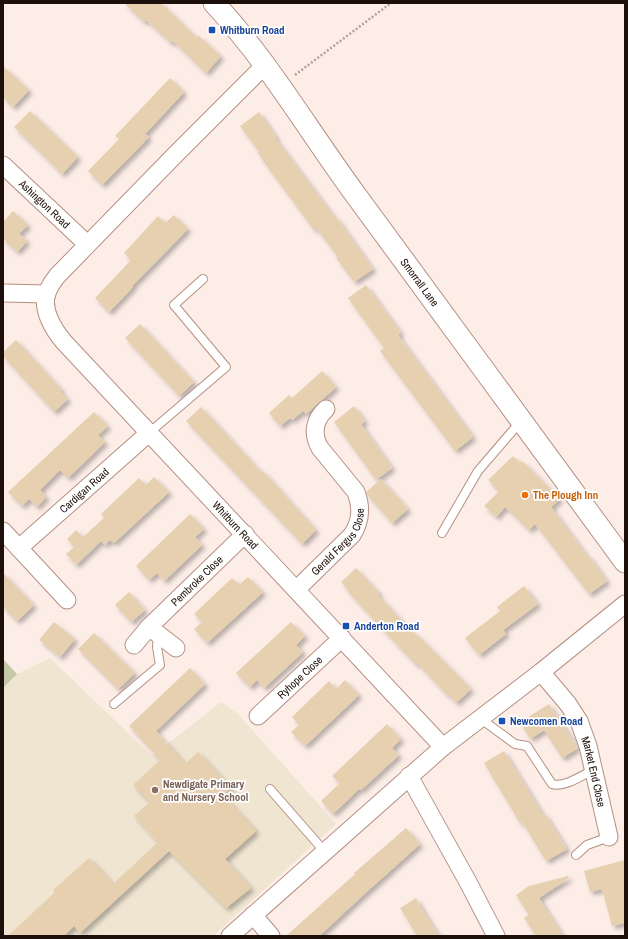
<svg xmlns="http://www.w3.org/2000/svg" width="628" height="939" font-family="'Archivo Narrow',sans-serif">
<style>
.education{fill:#f0e5d1}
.green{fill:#c5c9a8}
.building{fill:#e6d0b0;filter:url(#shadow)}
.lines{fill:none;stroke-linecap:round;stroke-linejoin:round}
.service-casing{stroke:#b59083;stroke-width:10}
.minor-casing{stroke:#b59083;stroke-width:19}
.tertiary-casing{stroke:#b59083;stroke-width:23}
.path{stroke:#b1a29c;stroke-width:2.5;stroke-dasharray:2 2;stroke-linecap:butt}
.service{stroke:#fff;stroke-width:8}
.minor{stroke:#fff;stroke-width:17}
.tertiary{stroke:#fff;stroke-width:21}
.transit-dot{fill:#1a4fb4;stroke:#fff;stroke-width:1.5}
.food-dot{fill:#e8710a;stroke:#fff;stroke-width:1.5}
.education-dot{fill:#8d6e63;stroke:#fff;stroke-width:1.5}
.labels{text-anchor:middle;stroke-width:3.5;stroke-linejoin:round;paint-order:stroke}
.transit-label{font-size:11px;font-weight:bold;fill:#164399;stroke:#fff;text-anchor:start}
.street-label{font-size:11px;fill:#1d100b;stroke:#fff}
.food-label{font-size:11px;font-weight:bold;fill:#c56008;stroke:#fff;text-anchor:start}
.education-label{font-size:11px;font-weight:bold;fill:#785e54;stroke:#fff;text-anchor:start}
</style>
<defs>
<filter id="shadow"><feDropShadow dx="3.5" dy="3.5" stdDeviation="2" flood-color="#0004"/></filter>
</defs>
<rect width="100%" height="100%" fill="#fdede7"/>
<path class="education" d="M 50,658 L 152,756 L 221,702 L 238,714 L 336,824 L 213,936 L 3,936 L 3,688 L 17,674 Z"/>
<path class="green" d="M 3,659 L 17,674 L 3,688 Z"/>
<path class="building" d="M 124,3 L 161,3 L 197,38 L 199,36 L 221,56 L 206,73 L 173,41 L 171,43 L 146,20 L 144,22 Z
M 3,66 L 29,90 L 13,107 L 3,97 Z
M 170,78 L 184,92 L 145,134 L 149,137 L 102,185 L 88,171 L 119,139 L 115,136 Z
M 30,111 L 78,157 L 62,174 L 14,127 Z
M 259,112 L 276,137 L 275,138 L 335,218 L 336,217 L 373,269 L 354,282 L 336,258 L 338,257 L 316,228 L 314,230 L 266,165 L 258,153 L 259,152 L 240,126 Z
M 13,211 L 28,225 L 19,234 L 27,241 L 17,252 L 3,239 L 3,222 Z
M 174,215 L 188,229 L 132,286 L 133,287 L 109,312 L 95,298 L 131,260 L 124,253 L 158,216 L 165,223 Z
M 366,285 L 401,333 L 398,335 L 473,437 L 455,451 L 380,351 L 384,348 L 348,298 Z
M 140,324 L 194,382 L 179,396 L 125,338 Z
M 16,340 L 62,390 L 60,391 L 68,399 L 54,412 L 3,356 L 3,352 Z
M 322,371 L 336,387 L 306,414 L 303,411 L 292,420 L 290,418 L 280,426 L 269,413 L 289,395 L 292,398 Z
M 354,406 L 365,421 L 361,424 L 392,468 L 376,480 L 334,422 Z
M 201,407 L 262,473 L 263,471 L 316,530 L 302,544 L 186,421 Z
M 94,412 L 108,426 L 98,435 L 105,442 L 68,478 L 60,470 L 40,490 L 46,497 L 37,507 L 29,499 L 22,506 L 8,492 Z
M 513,456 L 520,463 L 522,461 L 560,499 L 551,507 L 588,557 L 589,556 L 607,581 L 589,594 L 535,524 L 529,530 L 505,507 L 496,517 L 484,506 L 499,491 L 488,480 Z
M 154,477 L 169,492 L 114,543 L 110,540 L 105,545 L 101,541 L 76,565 L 66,554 L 74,547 L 67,539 L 76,530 L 83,537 L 104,518 L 101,514 L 139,478 L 146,485 Z
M 381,479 L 408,509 L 392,523 L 368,496 L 366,492 Z
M 190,514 L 204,529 L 195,537 L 202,545 L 164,581 L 157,573 L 149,580 L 136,566 Z
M 356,568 L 379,593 L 378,595 L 414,634 L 415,633 L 471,689 L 456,703 L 449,695 L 448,696 L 417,663 L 416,665 L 348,592 L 349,591 L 341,582 Z
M 3,573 L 34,605 L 17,621 L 3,607 Z
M 248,577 L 263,592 L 207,643 L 194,629 L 202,622 L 194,614 L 232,578 L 239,585 Z
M 524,586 L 538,604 L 503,630 L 506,634 L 479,655 L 465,638 L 500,611 L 497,607 Z
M 129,592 L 145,610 L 131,622 L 115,605 Z
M 54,622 L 75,639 L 60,657 L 39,640 Z
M 291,622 L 305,636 L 296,645 L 303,652 L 264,688 L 257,680 L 250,687 L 236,673 Z
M 94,633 L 135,673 L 118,689 L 78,649 Z
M 190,668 L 205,684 L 156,731 L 185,764 L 198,752 L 231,788 L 223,795 L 256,831 L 225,859 L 251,888 L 226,908 L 169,851 L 80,933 L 74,926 L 64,936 L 8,936 L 55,892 L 53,890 L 89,858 L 113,884 L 158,842 L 134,816 L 150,802 L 133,785 L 160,760 L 129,726 Z
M 345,680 L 359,695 L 305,746 L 291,732 L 299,725 L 292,717 L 329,681 L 336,689 Z
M 549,704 L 578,748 L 562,758 L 544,730 L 530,739 L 520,722 Z
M 387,724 L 401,739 L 392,748 L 399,755 L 361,790 L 359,789 L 333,814 L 321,801 L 340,783 L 332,776 Z
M 504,751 L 543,815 L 545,814 L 567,849 L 546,861 L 522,822 L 520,823 L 484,763 Z
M 406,828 L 420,844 L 361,897 L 330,926 L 319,936 L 286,936 L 355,874 L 354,873 Z
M 625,860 L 625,923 L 612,926 L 602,889 L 590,892 L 584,871 Z
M 568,876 L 569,878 L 539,898 L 563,936 L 536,936 L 524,918 L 529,915 L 516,895 L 529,886 Z
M 416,898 L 425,914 L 439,936 L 417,936 L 400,908 Z"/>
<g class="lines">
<defs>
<path id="service" d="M 150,432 L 226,367 L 174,305 L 203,279
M 442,533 L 478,471 L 521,421
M 114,704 L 160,665 L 157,647 L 158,635
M 481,719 L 515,744 L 527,746 L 552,784 C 564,788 583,775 593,770
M 270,789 L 325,852
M 576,855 L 587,845 L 609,837"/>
<g id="minor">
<path id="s1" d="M 265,65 L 174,156 L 57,276 C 53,281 50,286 47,292 C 41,309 53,329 64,342 L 443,747"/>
<path id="s2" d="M 3,165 L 87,244"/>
<path d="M 3,293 L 47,294"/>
<path d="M 3,531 L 67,600"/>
<path id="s3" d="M 19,548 L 150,432"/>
<path id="s4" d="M 297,589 L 352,535 C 361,521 362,508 356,492 L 320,448 C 312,434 314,420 326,409"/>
<path d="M 149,627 L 176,648"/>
<path id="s5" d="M 134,645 L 149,627 L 245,534"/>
<path id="s6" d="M 541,672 L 568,704 L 579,721 L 588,746 L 609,837"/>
<path id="s7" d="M 258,716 L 342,638"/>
<path d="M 409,776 L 468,882 L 496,936"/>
<path d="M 253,915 L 271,936"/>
<path d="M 230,936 L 443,747 L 541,672 L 625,604"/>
</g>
<g id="tertiary">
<path id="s8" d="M 214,3 C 268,61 308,130 355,194 C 445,317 535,439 625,562"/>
</g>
</defs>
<use href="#service" class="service-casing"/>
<use href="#minor" class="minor-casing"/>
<use href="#tertiary" class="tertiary-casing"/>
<path class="path" d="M 295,75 L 391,3"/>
<use href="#service" class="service"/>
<use href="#minor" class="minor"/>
<use href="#tertiary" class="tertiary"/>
</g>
<g class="transit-dot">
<rect x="208" y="26" width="8" height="8" rx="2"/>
<rect x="342" y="622" width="8" height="8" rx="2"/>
<rect x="498" y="717" width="8" height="8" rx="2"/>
</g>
<circle class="food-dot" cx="525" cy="495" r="4"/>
<circle class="education-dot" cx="155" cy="790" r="4"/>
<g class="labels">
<g class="transit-label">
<text x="220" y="34">Whitburn Road</text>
<text x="354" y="630">Anderton Road</text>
<text x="510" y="725">Newcomen Road</text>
</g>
<g class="street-label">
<text dy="4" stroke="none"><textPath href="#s2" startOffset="57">Ashington Road</textPath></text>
<text dy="4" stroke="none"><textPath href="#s8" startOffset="347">Smorrall Lane</textPath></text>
<text dy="4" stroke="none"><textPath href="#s3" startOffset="87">Cardigan Road</textPath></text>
<text dy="4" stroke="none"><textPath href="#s1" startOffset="621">Whitburn Road</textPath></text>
<text dy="4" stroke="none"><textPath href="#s4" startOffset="64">Gerald Fergus Close</textPath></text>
<text dy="4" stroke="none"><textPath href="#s5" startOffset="90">Pembroke Close</textPath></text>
<text dy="4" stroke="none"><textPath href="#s7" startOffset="57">Ryhope Close</textPath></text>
<text dy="4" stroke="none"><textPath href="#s6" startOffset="115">Market End Close</textPath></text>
</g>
<g class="food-label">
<text x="533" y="499">The Plough Inn</text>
</g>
<g class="education-label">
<text x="163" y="788">Newdigate Primary<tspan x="163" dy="13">and Nursery School</tspan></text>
</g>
</g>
<rect width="628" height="939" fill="none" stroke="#1d100b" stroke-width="8"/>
</svg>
